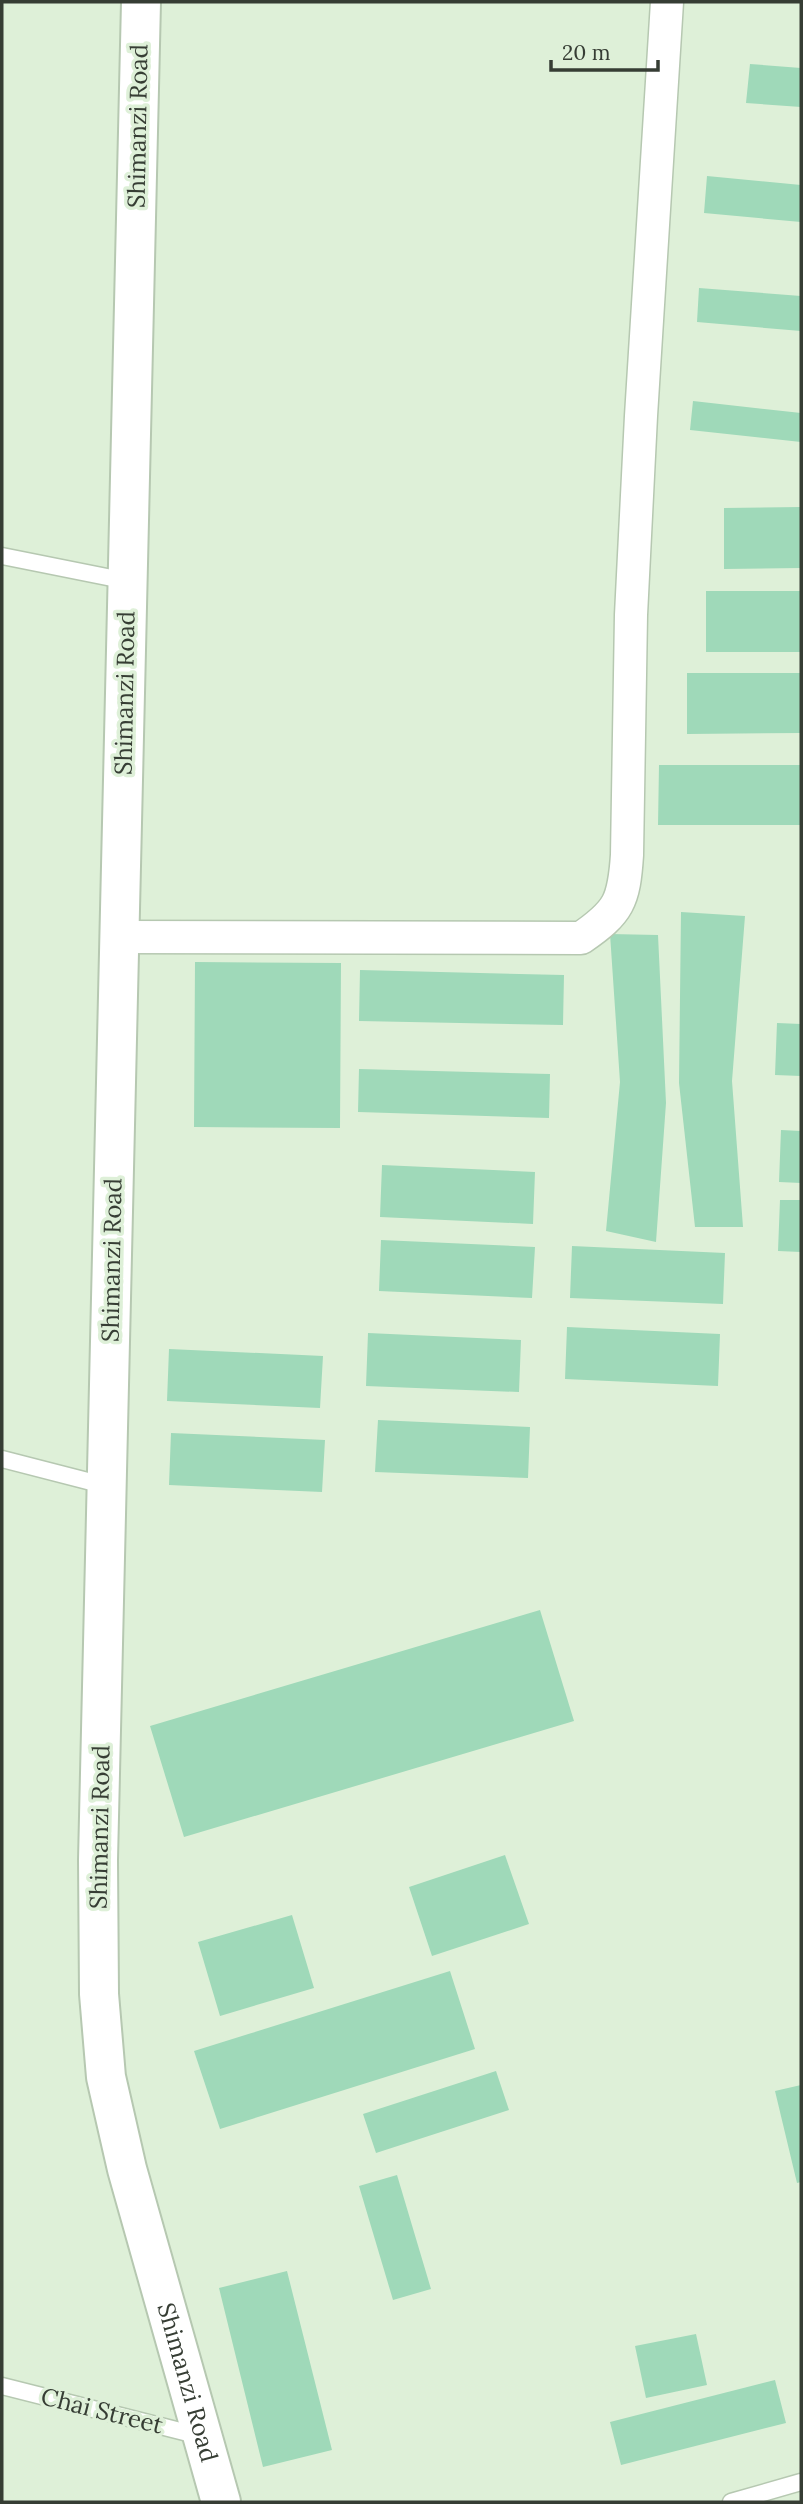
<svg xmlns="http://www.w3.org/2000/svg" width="803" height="2504" font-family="Lora,serif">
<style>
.building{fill:#9fd9b9}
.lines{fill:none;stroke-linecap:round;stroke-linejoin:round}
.lane-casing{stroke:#b6c8b1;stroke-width:19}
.street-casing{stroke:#b6c8b1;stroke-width:35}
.secondary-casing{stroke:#b6c8b1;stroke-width:42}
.lane{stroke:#fff;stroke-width:16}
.street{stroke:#fff;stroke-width:32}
.secondary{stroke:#fff;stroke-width:38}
.labels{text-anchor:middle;stroke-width:7;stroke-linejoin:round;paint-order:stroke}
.street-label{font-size:24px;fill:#363d34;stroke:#def0d8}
</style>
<rect width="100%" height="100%" fill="#def0d8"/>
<path class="building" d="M 750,64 L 801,68 L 801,107 L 746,103 Z
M 707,176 L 801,185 L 801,222 L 704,213 Z
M 699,288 L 801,296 L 801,331 L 697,322 Z
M 693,401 L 801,413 L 801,442 L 690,430 Z
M 801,507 L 801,568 L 724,569 L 724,508 Z
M 706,591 L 801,591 L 801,652 L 706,652 Z
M 687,673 L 801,673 L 801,733 L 687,734 Z
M 659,765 L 801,765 L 801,825 L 658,825 Z
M 681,912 L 745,916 L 732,1081 L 743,1227 L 695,1227 L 679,1083 Z
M 610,934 L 658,935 L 666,1103 L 656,1242 L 606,1231 L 620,1082 Z
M 195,962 L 341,963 L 340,1128 L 194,1127 Z
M 360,970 L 564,975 L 563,1025 L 359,1021 Z
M 777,1023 L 801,1024 L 801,1076 L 775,1075 Z
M 359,1069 L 550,1074 L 549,1118 L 358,1112 Z
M 781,1130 L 801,1131 L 801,1183 L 779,1182 Z
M 382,1165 L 535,1172 L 533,1224 L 380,1217 Z
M 780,1200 L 801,1200 L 801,1252 L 778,1251 Z
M 381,1240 L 535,1247 L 532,1298 L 379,1291 Z
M 572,1246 L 725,1253 L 723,1304 L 570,1298 Z
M 567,1327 L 720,1334 L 718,1386 L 565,1379 Z
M 368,1333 L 521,1340 L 519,1392 L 366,1386 Z
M 169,1349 L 323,1356 L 320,1408 L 167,1401 Z
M 378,1420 L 530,1427 L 528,1478 L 375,1472 Z
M 171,1433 L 325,1440 L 322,1492 L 169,1485 Z
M 540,1610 L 574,1721 L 184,1837 L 150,1726 Z
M 505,1855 L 529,1924 L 432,1956 L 409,1887 Z
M 292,1915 L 314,1988 L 220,2016 L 198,1942 Z
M 450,1971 L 475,2049 L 220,2129 L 194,2051 Z
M 496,2071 L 509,2110 L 376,2153 L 363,2114 Z
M 801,2085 L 801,2182 L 797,2183 L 775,2091 Z
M 397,2175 L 431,2289 L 393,2300 L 359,2186 Z
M 287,2271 L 332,2450 L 263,2467 L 219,2288 Z
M 696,2334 L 707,2385 L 646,2398 L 635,2346 Z
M 775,2380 L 786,2423 L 621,2465 L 610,2422 Z"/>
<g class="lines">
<defs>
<path id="lane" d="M 2,556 L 127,581
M 2,1459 L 107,1486
M 2,2386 L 200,2436
M 731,2502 L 801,2482"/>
<path id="street" d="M 119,937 L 581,938 C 619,912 624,901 627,855 L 631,615 L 641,416 L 667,2"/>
<g id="secondary">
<path id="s1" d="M 141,2 L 98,1860 L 99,1994 L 106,2077 L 127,2169 L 221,2502"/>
</g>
</defs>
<use href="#lane" class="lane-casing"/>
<use href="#street" class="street-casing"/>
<use href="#secondary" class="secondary-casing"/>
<use href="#lane" class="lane"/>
<use href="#street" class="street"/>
<use href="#secondary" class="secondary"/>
</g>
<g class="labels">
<g class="street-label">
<text transform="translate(138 126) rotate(-89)" y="8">Shimanzi Road</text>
<text transform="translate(125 693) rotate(-89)" y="8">Shimanzi Road</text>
<text transform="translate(112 1260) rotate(-89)" y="8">Shimanzi Road</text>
<text transform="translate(100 1827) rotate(-89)" y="8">Shimanzi Road</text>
<text dy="8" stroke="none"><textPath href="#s1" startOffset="2392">Shimanzi Road</textPath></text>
<text transform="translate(102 2411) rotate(14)" y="8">Chai Street</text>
</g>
</g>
<rect width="803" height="2504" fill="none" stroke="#363d34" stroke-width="7"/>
<path d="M551 60v10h107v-10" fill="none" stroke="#363d34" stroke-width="3.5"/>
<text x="562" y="60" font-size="21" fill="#363d34" stroke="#def0d8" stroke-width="5" paint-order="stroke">20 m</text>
</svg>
